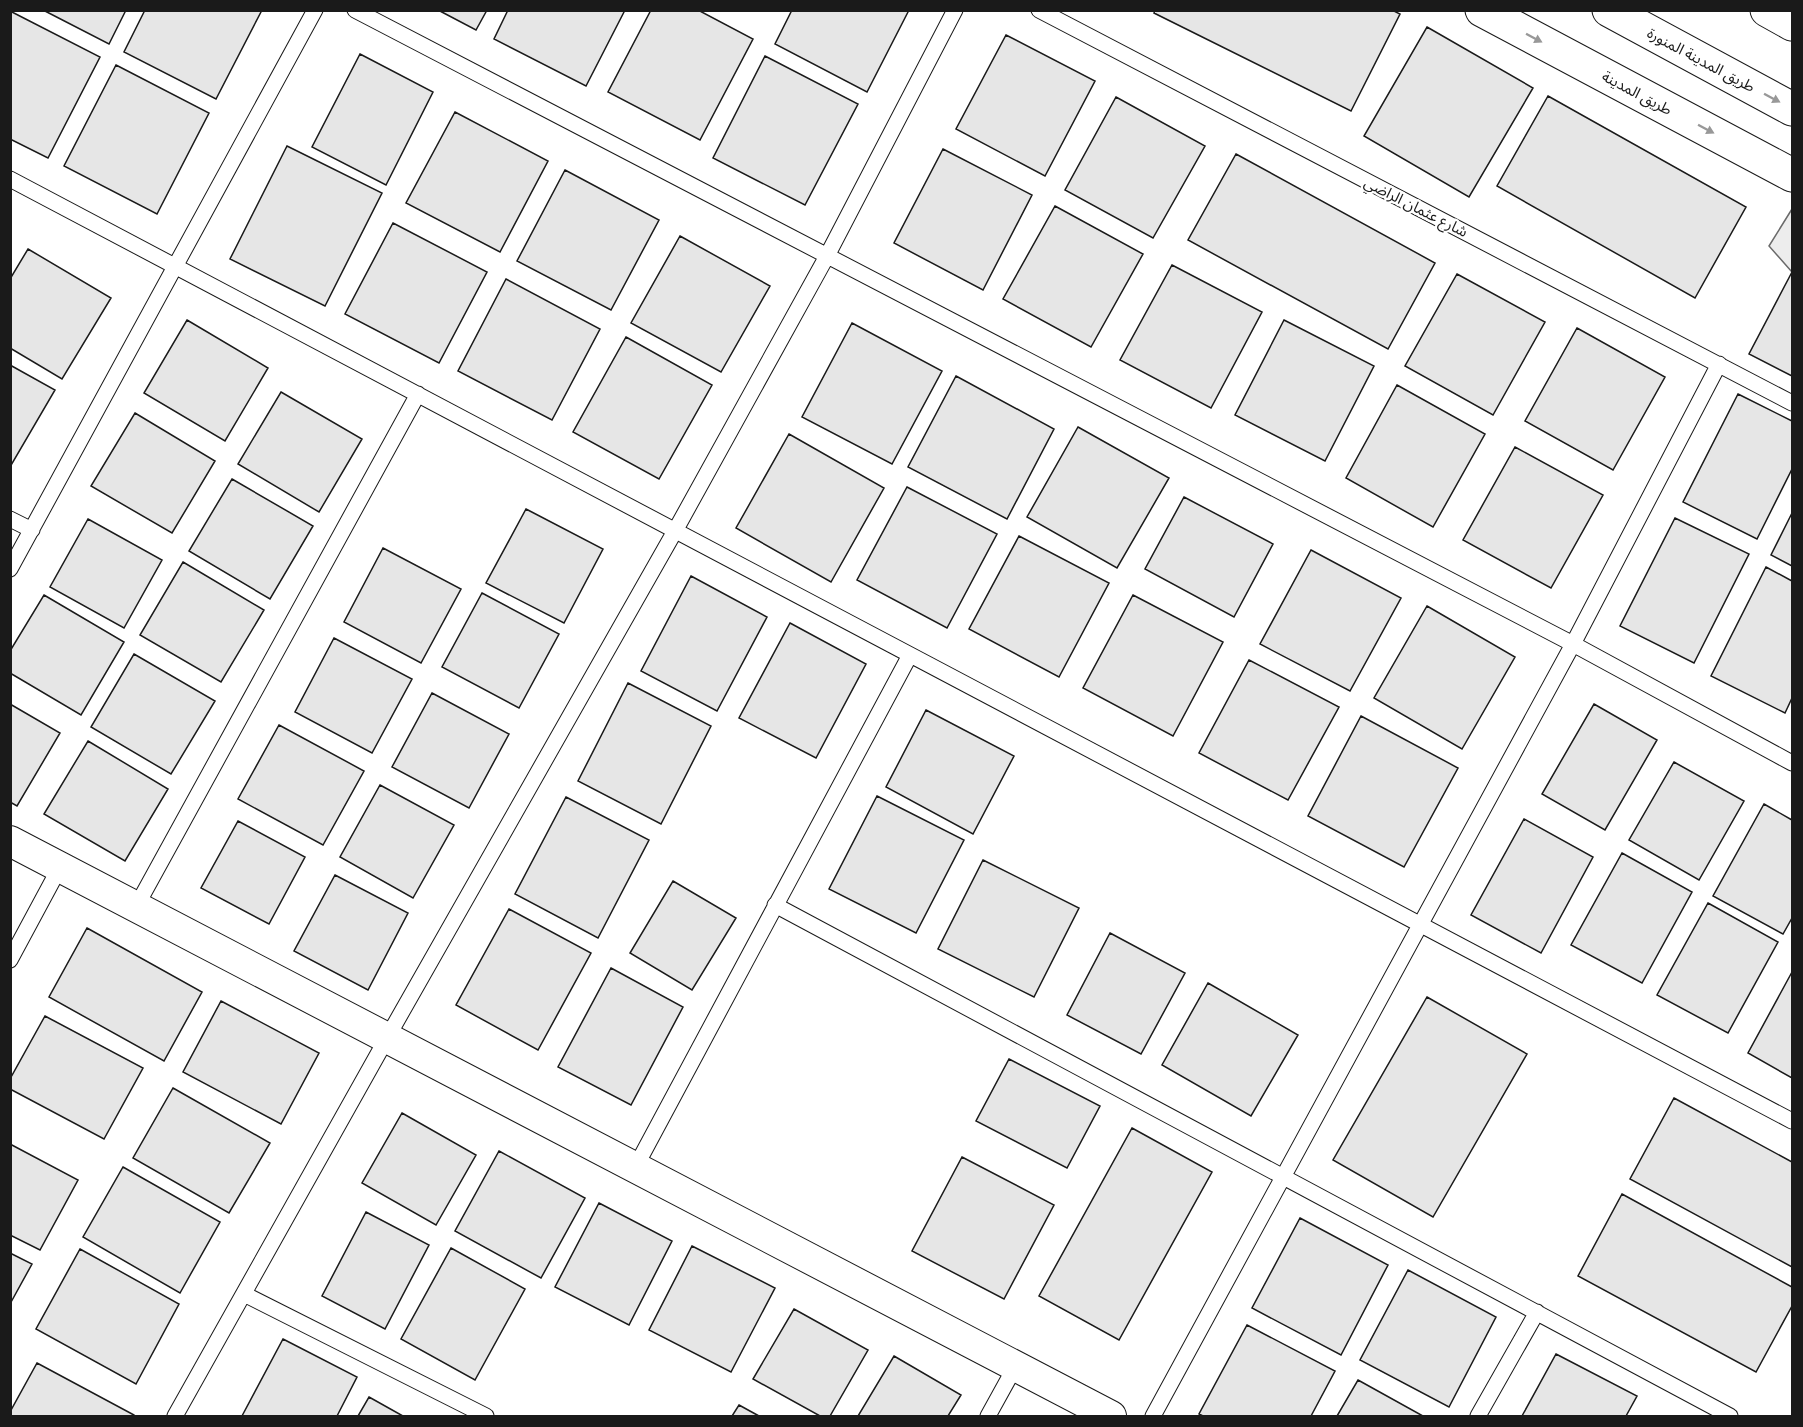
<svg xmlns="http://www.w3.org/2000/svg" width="1803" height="1427" font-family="'Roboto Condensed','Noto Sans Arabic',sans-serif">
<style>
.pitch{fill:#ededed;stroke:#6a6a6a;stroke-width:1.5}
.building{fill:#e6e6e6;stroke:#1a1a1a;stroke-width:1.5}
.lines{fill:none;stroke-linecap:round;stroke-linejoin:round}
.lane-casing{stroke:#1a1a1a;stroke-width:17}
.street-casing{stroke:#1a1a1a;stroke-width:32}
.primary-casing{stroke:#1a1a1a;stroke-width:35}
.highway-casing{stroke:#1a1a1a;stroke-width:35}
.lane{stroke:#fff;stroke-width:15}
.street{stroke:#fff;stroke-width:30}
.primary{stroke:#fff;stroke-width:33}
.highway{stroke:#fff;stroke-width:33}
.oneway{fill:#989898}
.labels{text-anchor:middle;stroke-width:4.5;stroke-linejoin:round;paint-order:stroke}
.street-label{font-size:15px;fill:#1a1a1a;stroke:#fff}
</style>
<rect width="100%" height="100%" fill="#fff"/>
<path class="pitch" d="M 1792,209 L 1792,272 L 1769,246 Z"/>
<path class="building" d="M 43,10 L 126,10 L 109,44 Z
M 145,10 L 262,10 L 216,99 L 124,52 Z
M 438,10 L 487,10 L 476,30 Z
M 508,10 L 625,10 L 586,86 L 494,39 Z
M 651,10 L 698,10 L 753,39 L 700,140 L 608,92 Z
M 792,10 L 909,10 L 867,92 L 775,44 Z
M 1155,10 L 1392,10 L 1400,14 L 1351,111 L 1154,13 Z
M 10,11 L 100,57 L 48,158 L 10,139 Z
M 1427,27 L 1533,88 L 1469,197 L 1364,136 Z
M 1006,35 L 1095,81 L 1045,176 L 956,129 Z
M 360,54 L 433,92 L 386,185 L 312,147 Z
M 765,56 L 858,104 L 805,205 L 713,158 Z
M 116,65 L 209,113 L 157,214 L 64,166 Z
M 1548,96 L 1746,207 L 1695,298 L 1497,186 Z
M 1116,97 L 1205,146 L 1153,238 L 1065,190 Z
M 455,112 L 548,161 L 500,252 L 406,203 Z
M 287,146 L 382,193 L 325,306 L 230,259 Z
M 943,149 L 1032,195 L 983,290 L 894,243 Z
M 1236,154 L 1435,263 L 1388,349 L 1188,240 Z
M 565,170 L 659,220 L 611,310 L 517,261 Z
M 1055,206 L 1143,254 L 1091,347 L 1003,299 Z
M 393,223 L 487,272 L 439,363 L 345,314 Z
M 680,236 L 770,286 L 721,372 L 631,323 Z
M 28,249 L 111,298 L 62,379 L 10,348 L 10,279 Z
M 1172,265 L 1262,312 L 1211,408 L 1120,360 Z
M 1792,272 L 1792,376 L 1749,354 Z
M 1457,274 L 1545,322 L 1493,415 L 1405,366 Z
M 506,279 L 600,329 L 552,420 L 458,371 Z
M 187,320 L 268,368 L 225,441 L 144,393 Z
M 1284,320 L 1374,366 L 1325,461 L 1235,415 Z
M 852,323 L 942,371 L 892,464 L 802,417 Z
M 1577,328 L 1665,377 L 1613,470 L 1525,421 Z
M 626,337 L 712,385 L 659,479 L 573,432 Z
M 10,365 L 55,390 L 10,467 Z
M 956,376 L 1054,429 L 1007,519 L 908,467 Z
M 1397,385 L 1485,434 L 1433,527 L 1346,478 Z
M 281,392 L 362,439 L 319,512 L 238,464 Z
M 1738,394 L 1792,421 L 1792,469 L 1757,539 L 1683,502 Z
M 135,413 L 215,461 L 172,533 L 91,486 Z
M 1078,427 L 1169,478 L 1117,568 L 1027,517 Z
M 789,434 L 884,488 L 831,582 L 736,528 Z
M 1515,447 L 1603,495 L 1551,588 L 1463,540 Z
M 232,479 L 313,526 L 270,599 L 189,551 Z
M 907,487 L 997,534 L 947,628 L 857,580 Z
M 1184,497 L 1273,544 L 1234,617 L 1145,569 Z
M 526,509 L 603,549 L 564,623 L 486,583 Z
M 1792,513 L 1792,566 L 1771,555 Z
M 1675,518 L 1749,554 L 1694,663 L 1620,626 Z
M 88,519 L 162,560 L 124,628 L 50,587 Z
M 1019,536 L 1109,583 L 1059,677 L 969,629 Z
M 383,548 L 461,589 L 421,663 L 344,622 Z
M 1311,550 L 1401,598 L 1350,691 L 1260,644 Z
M 183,562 L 264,610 L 221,682 L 140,635 Z
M 1766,567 L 1792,581 L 1792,698 L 1785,713 L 1711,676 Z
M 691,576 L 767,617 L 717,711 L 641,671 Z
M 482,593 L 559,634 L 519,708 L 442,667 Z
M 44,595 L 124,642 L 81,715 L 10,673 L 10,651 Z
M 1133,595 L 1223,642 L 1173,736 L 1083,688 Z
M 1427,606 L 1515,657 L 1462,749 L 1374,698 Z
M 790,623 L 866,664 L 816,758 L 739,718 Z
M 334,638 L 412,679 L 372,753 L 295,712 Z
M 134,654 L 215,701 L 171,774 L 91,727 Z
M 1249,660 L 1339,707 L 1288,800 L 1199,753 Z
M 628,683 L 711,726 L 661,824 L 578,781 Z
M 432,693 L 509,734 L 469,808 L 392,767 Z
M 10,704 L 60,733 L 17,806 L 10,802 Z
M 1594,704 L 1657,740 L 1605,830 L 1542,794 Z
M 926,710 L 1014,756 L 973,834 L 886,787 Z
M 1361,716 L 1458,768 L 1404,867 L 1308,816 Z
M 279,725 L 364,771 L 323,845 L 238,799 Z
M 88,741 L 168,789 L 125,861 L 44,814 Z
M 1674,762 L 1744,801 L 1699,880 L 1629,840 Z
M 380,785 L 454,825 L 413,898 L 340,857 Z
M 877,796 L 964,840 L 916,933 L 829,889 Z
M 566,797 L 649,840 L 598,938 L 515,894 Z
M 1764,804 L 1792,820 L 1792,918 L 1783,934 L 1713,896 Z
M 1524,819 L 1593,857 L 1541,953 L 1471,915 Z
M 238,821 L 305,857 L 269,924 L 201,888 Z
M 1622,853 L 1692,892 L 1642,983 L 1571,945 Z
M 983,860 L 1079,908 L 1034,997 L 938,949 Z
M 335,875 L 408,913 L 368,990 L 294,951 Z
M 673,881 L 736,918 L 692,990 L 630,953 Z
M 1708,903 L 1778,942 L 1728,1033 L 1657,995 Z
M 509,909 L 591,953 L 538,1050 L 456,1005 Z
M 87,928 L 202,992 L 164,1061 L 49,997 Z
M 1110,933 L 1185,973 L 1141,1054 L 1067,1015 Z
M 611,968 L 683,1007 L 631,1105 L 558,1067 Z
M 1792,972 L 1792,1078 L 1748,1053 Z
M 1208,983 L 1298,1035 L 1251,1116 L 1162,1065 Z
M 1427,997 L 1527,1054 L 1433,1217 L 1333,1160 Z
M 221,1001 L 319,1053 L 281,1124 L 183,1072 Z
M 45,1016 L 143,1068 L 104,1139 L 10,1089 L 10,1079 Z
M 1009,1059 L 1100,1106 L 1067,1168 L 976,1121 Z
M 173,1088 L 270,1143 L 229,1213 L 133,1158 Z
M 1674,1098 L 1792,1162 L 1792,1267 L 1630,1179 Z
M 402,1113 L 476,1155 L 436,1225 L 362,1183 Z
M 1132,1128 L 1212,1172 L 1119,1340 L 1039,1296 Z
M 10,1144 L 78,1180 L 40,1250 L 10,1235 Z
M 499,1151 L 585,1198 L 541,1278 L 455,1231 Z
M 962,1157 L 1054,1205 L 1004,1299 L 912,1251 Z
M 123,1167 L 220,1222 L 180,1293 L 83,1237 Z
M 1622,1194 L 1792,1287 L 1792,1306 L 1756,1372 L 1578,1276 Z
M 599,1203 L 672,1241 L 629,1325 L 555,1287 Z
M 366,1212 L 429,1245 L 385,1329 L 322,1296 Z
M 1300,1218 L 1388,1265 L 1341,1355 L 1252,1308 Z
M 692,1246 L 775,1288 L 731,1372 L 649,1330 Z
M 451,1248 L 525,1289 L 475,1380 L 401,1339 Z
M 80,1249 L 179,1304 L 136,1384 L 36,1329 Z
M 10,1253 L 32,1264 L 10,1304 Z
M 1408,1270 L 1496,1317 L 1449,1407 L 1360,1360 Z
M 794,1309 L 868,1350 L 830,1416 L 820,1416 L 753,1379 Z
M 1247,1325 L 1335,1371 L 1311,1416 L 1203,1416 L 1199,1414 Z
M 283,1339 L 357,1377 L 337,1416 L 242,1416 Z
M 1556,1354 L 1637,1396 L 1626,1416 L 1522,1416 Z
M 894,1356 L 961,1395 L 948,1416 L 858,1416 Z
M 37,1363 L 134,1415 L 134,1416 L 10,1416 L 10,1412 Z
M 1358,1380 L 1423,1416 L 1337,1416 Z
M 369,1397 L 403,1416 L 358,1416 Z
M 739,1405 L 759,1416 L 732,1416 Z"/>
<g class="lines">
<defs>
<path id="lane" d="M 355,10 L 1573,644 L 1792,763
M 1039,10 L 1792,403
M 10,179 L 1792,1121
M 10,519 L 32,530
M 10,569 L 315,10
M 775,905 L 1730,1416
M 136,907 L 418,394
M 10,960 L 60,867
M 635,1168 L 910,655
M 244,1294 L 486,1416
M 175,1416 L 387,1038 L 675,531 L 827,256 L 955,10
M 988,1416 L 1015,1367
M 1153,1416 L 1573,644 L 1719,364
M 1478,1416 L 1537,1312"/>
<path id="street" d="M 10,841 L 1111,1416"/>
<path id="primary" d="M 1482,10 L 1792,175"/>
<path id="highway" d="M 1609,10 L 1792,109
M 1767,10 L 1792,24"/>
</defs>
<use href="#lane" class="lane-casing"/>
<use href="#street" class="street-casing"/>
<use href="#primary" class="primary-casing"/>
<use href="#highway" class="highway-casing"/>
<use href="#lane" class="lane"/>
<use href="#street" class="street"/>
<use href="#primary" class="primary"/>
<use href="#highway" class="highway"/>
</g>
<defs><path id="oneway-solid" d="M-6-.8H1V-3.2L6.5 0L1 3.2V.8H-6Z" transform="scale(1.5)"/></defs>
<g class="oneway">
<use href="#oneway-solid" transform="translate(1534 38) rotate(28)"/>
<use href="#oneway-solid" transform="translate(1772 98) rotate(28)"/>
<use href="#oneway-solid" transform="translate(1706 129) rotate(28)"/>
</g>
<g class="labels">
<g class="street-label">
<text transform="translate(1701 60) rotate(28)" y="5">طريق المدينة المنورة</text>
<text transform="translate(1637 93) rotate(28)" y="5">طريق المدينة</text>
<text transform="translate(1416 207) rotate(27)" y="5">شارع عثمان الراضي</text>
</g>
</g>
<rect width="1803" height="1427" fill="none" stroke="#1a1a1a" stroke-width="24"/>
</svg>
